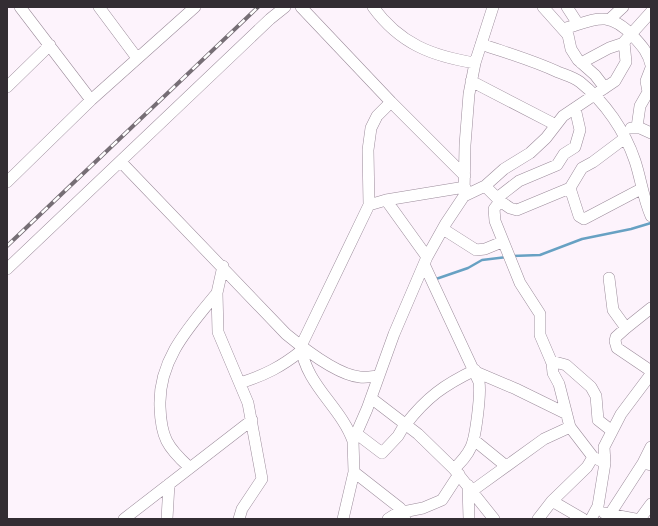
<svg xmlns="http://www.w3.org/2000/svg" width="658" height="526" font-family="Lora,serif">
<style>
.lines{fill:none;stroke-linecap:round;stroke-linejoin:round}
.stream{stroke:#67a1c3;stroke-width:2.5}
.minor-casing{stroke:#9b8b9a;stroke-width:12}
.minor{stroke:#fff;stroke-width:11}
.rail-casing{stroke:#766e75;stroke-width:4}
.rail{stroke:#fff;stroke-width:2.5;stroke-dasharray:8;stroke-linecap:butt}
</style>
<rect width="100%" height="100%" fill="#fdf3fc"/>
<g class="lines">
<path class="stream" d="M 512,256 L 540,255 L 582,239 L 631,229 L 651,223
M 436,279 L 468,268 L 482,260 L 507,257"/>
<defs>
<path id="minor" d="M 20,7 L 91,100
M 99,7 L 137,58
M 301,7 L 391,102 L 465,176
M 373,7 C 400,44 432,56 475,63
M 543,7 L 568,35 L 571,49 L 578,60 L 595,75 L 605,88
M 567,7 L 578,24
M 610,19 L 623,7
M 563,29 C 595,20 607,9 633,36 C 642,46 648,52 651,65
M 481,44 C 507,53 532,60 558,72 C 565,75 573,77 580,82 C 605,102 625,131 635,161 C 641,179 643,198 651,216
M 581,63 L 609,48 L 624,43
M 471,81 L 556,125
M 7,87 L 50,45
M 637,127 L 640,106 L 648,92 L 646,81 L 651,68
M 631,128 L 640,128 L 651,133
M 121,162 L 286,334 C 303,348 337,375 360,377 C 366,378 373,376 379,376
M 7,182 L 91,100 L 195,7
M 485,186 L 500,201 L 494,209 L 495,221 L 520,283 L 540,314 L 540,335 L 552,363 L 553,373 L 559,384 L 570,427 L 593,457 L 605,463
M 570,188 L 579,216 L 584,219 L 641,189
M 464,196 L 485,186 L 504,169 L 530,153 L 546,138 L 563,116 L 615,81 L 626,62 L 624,42 L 651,12
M 497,198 L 519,181 L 557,165 L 564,154 L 575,147 L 580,130 L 575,108
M 500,201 L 510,208 L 517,210 L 570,188 L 582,168 L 593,162 L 625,138
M 369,205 L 386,200 L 465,187
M 443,229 L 476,250 L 485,249 L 502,242
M 427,257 L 446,223 L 464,196 L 465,145 L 469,94 L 475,63 L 493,7
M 424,264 L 479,382 C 481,393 476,436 471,447 C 467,456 461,462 454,469
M 223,266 L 217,293 L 218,332 L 248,403 L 262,479 L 242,509 L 239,519
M 7,269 L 270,19 L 285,7
M 609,278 L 613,310 L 626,328
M 651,308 L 626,328 L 616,337 L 615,341 L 617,348 L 651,371
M 551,361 L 566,365 L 591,387 L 596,396 L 598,420 L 612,431
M 476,372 L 516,389 L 565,413
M 240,383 C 265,375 281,367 301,351
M 371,398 L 418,434 L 454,469 L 494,519
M 406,424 C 427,397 444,385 475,370
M 357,434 L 382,453 L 398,436 L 405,424
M 474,440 L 506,466
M 353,441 C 341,407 305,384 301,346 L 369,205 L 368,150 L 371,128 L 377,116 L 391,102
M 643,463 L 651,447
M 189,467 C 167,447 161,437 160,407 C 158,360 189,327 217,293
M 354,472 L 400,508 L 405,518
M 468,485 L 469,519
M 472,491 L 544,439 L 570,427
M 552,501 L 583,519
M 403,512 L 423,508 L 442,500 L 459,474
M 604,513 L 635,519
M 610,514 L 643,463 L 651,465
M 124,519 L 252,420
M 167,519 L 169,484
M 343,519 L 354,472 L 353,441 L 367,409 L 394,334 L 427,257 L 386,200
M 388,519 L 402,510
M 538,519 L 552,501 L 587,467 L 593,457
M 591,519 L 598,506 L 605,463 L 604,447 L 621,414 L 651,374
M 640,519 L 651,504"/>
</defs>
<use href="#minor" class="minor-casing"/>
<use href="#minor" class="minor"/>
<defs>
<path id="rail" d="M 7,246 L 258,7"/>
</defs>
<use href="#rail" class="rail-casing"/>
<use href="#rail" class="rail"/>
</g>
<rect width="658" height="526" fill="none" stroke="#332d33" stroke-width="16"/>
</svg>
